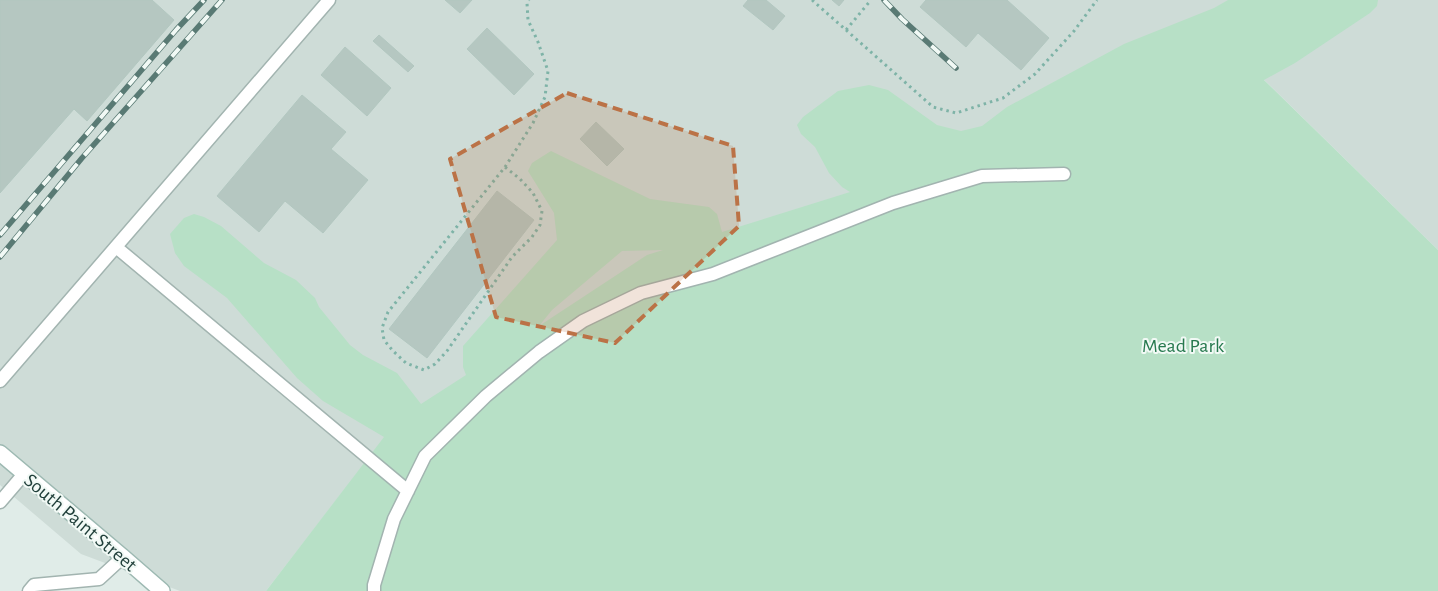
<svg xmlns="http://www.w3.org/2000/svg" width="1438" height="591" font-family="'Alegreya Sans',sans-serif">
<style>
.built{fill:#cedcd7}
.green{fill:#b7e0c6;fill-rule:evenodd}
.building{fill:#b5c7c1;stroke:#b2c7c0}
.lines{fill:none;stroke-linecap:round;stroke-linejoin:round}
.service-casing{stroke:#a2b4b0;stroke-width:15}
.secondary-casing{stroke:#9db9b2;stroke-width:18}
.path{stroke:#7eb3a7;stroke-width:3;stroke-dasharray:2.5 4;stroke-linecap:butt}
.service{stroke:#fff;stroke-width:12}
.secondary{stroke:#fff;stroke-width:15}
.rail-casing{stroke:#597a74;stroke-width:5.5}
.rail{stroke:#f1f9f5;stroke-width:4;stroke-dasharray:11;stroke-linecap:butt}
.marked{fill:#bb7246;fill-opacity:0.2;stroke:#bb7246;stroke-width:4;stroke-dasharray:10 6;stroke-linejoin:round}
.labels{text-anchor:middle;stroke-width:4;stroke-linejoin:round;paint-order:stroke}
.park-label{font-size:20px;fill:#26794e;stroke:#f1f9f5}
.street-label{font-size:20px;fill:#1f3e39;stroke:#f1f9f5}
</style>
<rect width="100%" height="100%" fill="#e0ece8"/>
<path class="built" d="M 0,0 L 1438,0 L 1438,250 L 1248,64 L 398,420 L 266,591 L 180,591 L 81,554 L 0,485 Z"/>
<path class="green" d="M 1228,0 L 1378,0 L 1377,6 L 1370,13 L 1295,63 L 1264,80 L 1438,250 L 1438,591 L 266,591 L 384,437 L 323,401 L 297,378 L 227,298 L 184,266 L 175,253 L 170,234 L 184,218 L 194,214 L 204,217 L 221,226 L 264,263 L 296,280 L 315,298 L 319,307 L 350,345 L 363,355 L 397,373 L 421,404 L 466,375 L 463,367 L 463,346 L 557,240 L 554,213 L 528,171 L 532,163 L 551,151 L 650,199 L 709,207 L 717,214 L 722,232 L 850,192 L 842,187 L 829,173 L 815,147 L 801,134 L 797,125 L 803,117 L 838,91 L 869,85 L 888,90 L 937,125 L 961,131 L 982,126 L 1007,107 L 1124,44 L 1214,8 ZM 663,250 L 647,255 L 539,326 L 552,310 L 622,251 Z"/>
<path class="building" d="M 0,0 L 152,0 L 174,20 L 87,121 L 74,109 L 0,193 Z
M 445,0 L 472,0 L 460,13 Z
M 748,0 L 766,0 L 785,16 L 773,30 L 743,6 Z
M 832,0 L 844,0 L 839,6 Z
M 926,0 L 1007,0 L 1049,38 L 1021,70 L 978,33 L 966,47 L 920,7 Z
M 487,28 L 534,74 L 514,95 L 467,49 Z
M 379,35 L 414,66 L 408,72 L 373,41 Z
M 345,47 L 391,88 L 367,116 L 321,75 Z
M 302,95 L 346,132 L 331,149 L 368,180 L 323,233 L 285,201 L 259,232 L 217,196 Z
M 596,122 L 624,149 L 607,166 L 580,139 Z
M 497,191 L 534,220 L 427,358 L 389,329 Z"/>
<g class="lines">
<defs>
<path id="service" d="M 116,247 L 408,491
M 0,381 L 329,0
M 0,502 L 24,474
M 29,591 L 34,585 L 99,579 L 123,557
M 374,591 L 374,585 L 394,519 L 425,456 L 486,396 L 539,352 L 583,321 L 641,293 L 713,274 L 893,203 L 982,176 L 1064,174"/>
<path id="secondary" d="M 0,453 L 123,557 L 162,591"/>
</defs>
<use href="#service" class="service-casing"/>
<use href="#secondary" class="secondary-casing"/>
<path class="path" d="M 812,0 L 846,30 L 871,0
M 846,30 L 933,107 L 956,113 L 1003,98 L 1035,74 L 1074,31 L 1097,0
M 505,167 L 520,179 L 533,193 L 542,211 L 540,225 L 532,237 L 512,257 L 447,351 L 435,364 L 424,370 L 406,363 L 393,351 L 384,340 L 382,328 L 388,312 L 505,167 L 533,123 L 545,97 L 548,71 L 538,42 L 528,20 L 527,3 L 529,0"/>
<use href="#service" class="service"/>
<use href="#secondary" class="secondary"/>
<defs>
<path id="rail" d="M 884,0 L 902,19 L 956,68
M 0,235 L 176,30 L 204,0
M 0,257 L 82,158 L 222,0"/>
</defs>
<use href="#rail" class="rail-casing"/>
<use href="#rail" class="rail"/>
</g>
<path class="marked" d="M 567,93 L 733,146 L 739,226 L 615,343 L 496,317 L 450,159 Z"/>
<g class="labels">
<g class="park-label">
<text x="1183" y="352">Mead Park</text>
</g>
<g class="street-label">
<text transform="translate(81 522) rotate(40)" y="7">South Paint Street</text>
</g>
</g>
</svg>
